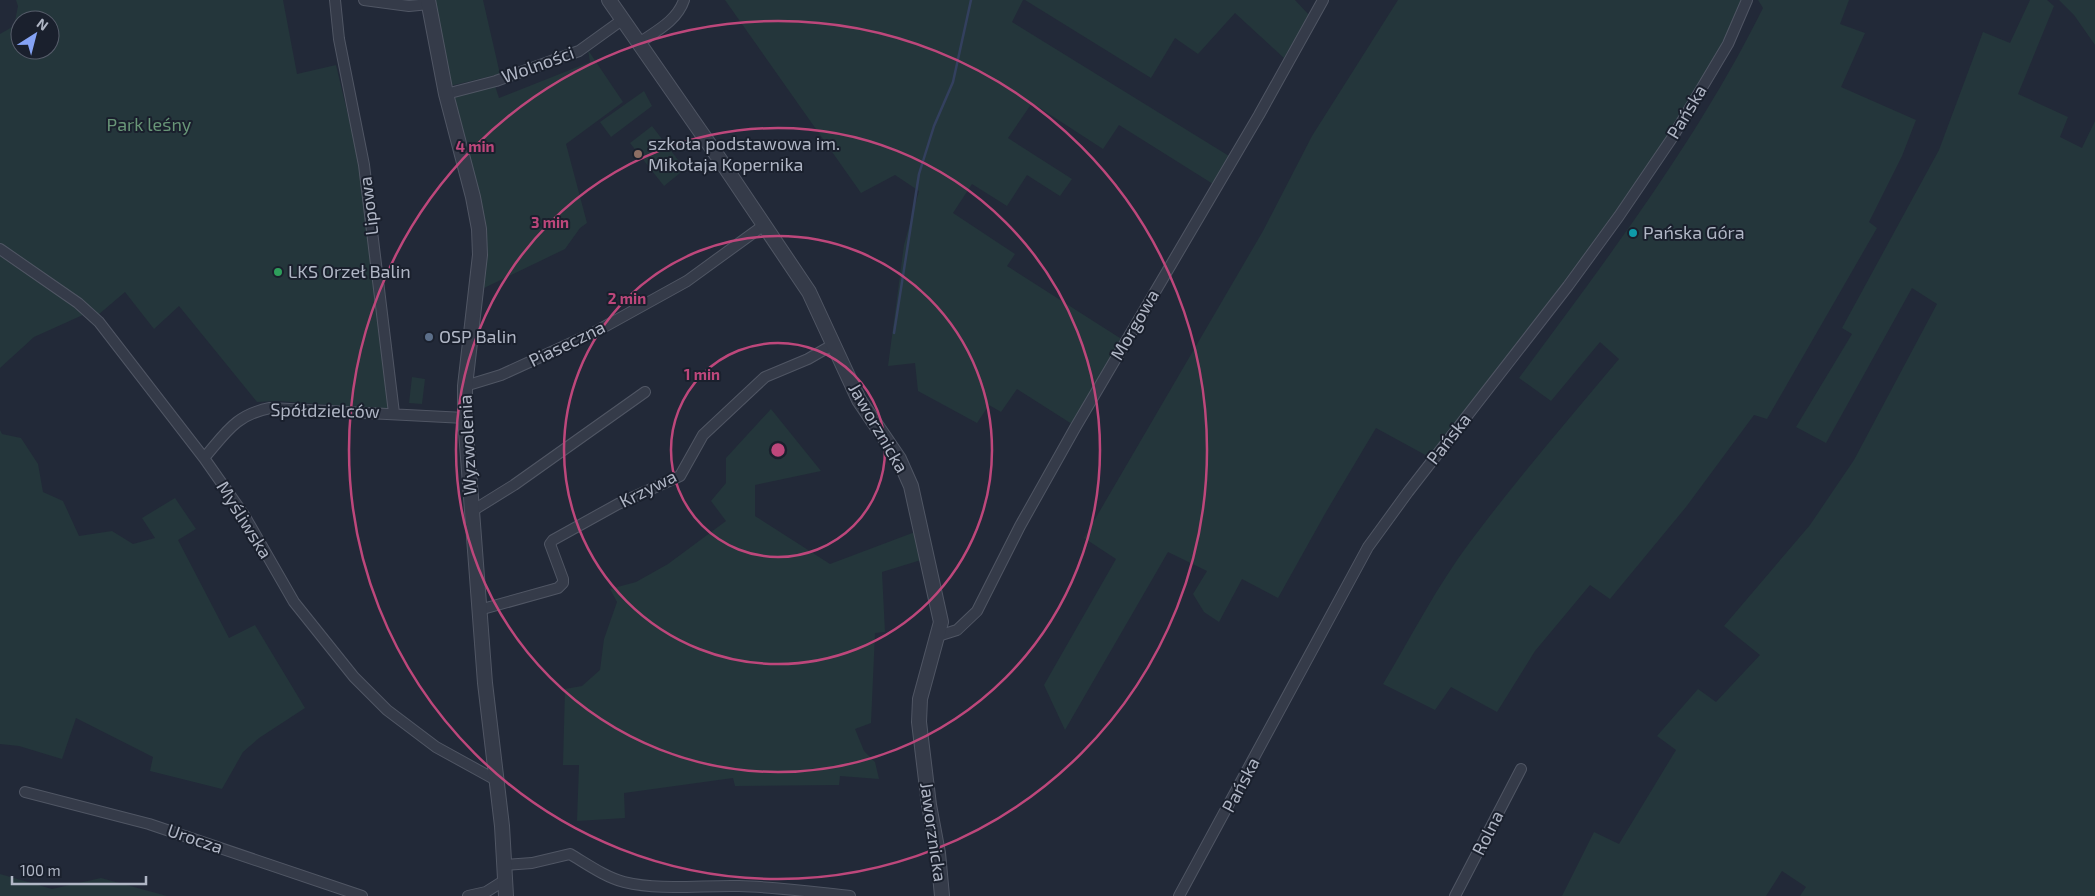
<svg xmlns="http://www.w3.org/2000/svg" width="2095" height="896" font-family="'Exo 2',sans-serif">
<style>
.green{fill:#24363b;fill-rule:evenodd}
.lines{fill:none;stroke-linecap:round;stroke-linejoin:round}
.stream{stroke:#33405e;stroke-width:2.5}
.minor-casing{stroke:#505664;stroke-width:12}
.tertiary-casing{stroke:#505664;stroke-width:16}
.minor{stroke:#353b49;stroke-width:10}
.tertiary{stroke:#353b49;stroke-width:14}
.ring{fill:none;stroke:#bd477b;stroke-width:2.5}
.education-dot{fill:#8d6e63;stroke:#1a202d;stroke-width:2}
.culture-dot{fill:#0f9aa8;stroke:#1a202d;stroke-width:2}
.leisure-dot{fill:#2e9e5b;stroke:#1a202d;stroke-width:2}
.service-dot{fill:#5c6f8a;stroke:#1a202d;stroke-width:2}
.labels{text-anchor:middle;stroke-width:4;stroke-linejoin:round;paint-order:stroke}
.street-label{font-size:18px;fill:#b0b6c5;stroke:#1a202d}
.park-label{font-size:18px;fill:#689577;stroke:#1a202d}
.poi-label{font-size:18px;fill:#b0b6c5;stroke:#1a202d;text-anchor:start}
.centre{fill:#bd477b;stroke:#1a202d;stroke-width:2.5}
.ring-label{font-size:15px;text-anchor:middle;font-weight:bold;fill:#bd477b;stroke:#1a202d;stroke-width:4;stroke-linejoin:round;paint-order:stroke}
</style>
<rect width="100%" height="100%" fill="#222938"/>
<path class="green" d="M 16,0 L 283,0 L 297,74 L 336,65 L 365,186 L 386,300 L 388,409 L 277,401 L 257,402 L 179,306 L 154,329 L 125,292 L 98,315 L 47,275 L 0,244 L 0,34 L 14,26 L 18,6 ZM 20,20 L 50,20 L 50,50 L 20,50 Z
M 431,0 L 483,0 L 500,74 L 450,86 Z
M 725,0 L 1023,0 L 1012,22 L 1229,156 L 1213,184 L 1119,125 L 1103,149 L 1032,103 L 1008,138 L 1072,179 L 1060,196 L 1027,175 L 1007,206 L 972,184 L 953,213 L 1015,254 L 1007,266 L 1123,340 L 1072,424 L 1017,389 L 1001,412 L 989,405 L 977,423 L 918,391 L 915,363 L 888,366 L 904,245 L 919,191 L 895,175 L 861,193 Z
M 1025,0 L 1295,0 L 1309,15 L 1284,58 L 1235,13 L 1198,54 L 1175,38 L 1151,78 Z
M 1398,0 L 1742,0 L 1723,44 L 1670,133 L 1615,213 L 1565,284 L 1429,457 L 1376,428 L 1326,512 L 1278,598 L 1242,579 L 1219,622 L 1204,612 L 1193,594 L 1207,571 L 1168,552 L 1065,730 L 1044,685 L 1116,559 L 1084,538 L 1263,231 L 1312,136 Z
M 1758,0 L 1849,0 L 1840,24 L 1865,33 L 1841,87 L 1916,120 L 1902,156 L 1869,222 L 1877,228 L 1767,419 L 1754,415 L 1686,507 L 1610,599 L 1590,585 L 1535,651 L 1497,712 L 1451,687 L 1435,710 L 1383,684 C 1411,637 1437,586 1470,542 C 1517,479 1569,419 1619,359 L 1600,342 L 1551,401 L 1519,378 C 1607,259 1697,141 1763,8 Z
M 2030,0 L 2047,0 L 2054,6 L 2018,94 L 2068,117 L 2060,137 L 2082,148 L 2095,121 L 2095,896 L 1800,896 L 1806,887 L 1782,871 L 1766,896 L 1562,896 L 1594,832 L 1619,844 L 1676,750 L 1657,736 L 1698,689 L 1716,702 L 1760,655 L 1724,626 L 1810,525 L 1854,460 L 1937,304 L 1912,288 L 1826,443 L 1796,427 L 1852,334 L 1842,328 L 1939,150 L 1983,32 L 2010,43 Z
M 2059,0 L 2095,0 L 2095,45 L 2074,15 Z
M 588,50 L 623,102 L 566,144 L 587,223 L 580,228 L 565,249 L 482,289 L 453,97 L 495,86 L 499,98 L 590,62 Z
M 644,91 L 652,106 L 611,137 L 600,122 Z
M 652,126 L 685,169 L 664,186 L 630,143 Z
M 0,254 L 85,314 L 34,337 L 0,368 Z
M 412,377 L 425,379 L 422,404 L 409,403 Z
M 771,409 L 821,471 L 755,485 L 755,516 L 830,564 L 915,532 L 921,560 L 882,572 L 885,632 L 875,633 L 871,723 L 855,729 L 864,751 L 875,762 L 879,779 L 840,776 L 839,785 L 735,786 L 733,778 L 624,793 L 625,818 L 577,821 L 579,765 L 563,765 L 565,689 L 582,686 L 600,670 L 604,639 L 617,602 L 610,589 L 636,582 L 668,564 L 726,521 L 711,501 L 726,483 L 726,458 Z
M 0,430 L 2,434 L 21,438 L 38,464 L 43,492 L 63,501 L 79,536 L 112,531 L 133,544 L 155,538 L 142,518 L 175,498 L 196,529 L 178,540 L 229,638 L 255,625 L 305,708 L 259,738 L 243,752 L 222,789 L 150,771 L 153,757 L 76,718 L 62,759 L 19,746 L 0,744 Z
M 0,874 L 52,889 L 101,878 L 167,896 L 0,896 Z"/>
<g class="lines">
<path class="stream" d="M 894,333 L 919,174 L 934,126 L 953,82 L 971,0"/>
<defs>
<path id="minor" d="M 335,0 L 339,39 L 364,165 L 394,413
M 364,0 L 409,6 L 429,4
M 639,43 C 656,31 677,21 684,0
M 446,94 L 496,81 L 579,51 L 622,20
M 0,249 L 78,303 L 99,322 L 204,458 L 244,515 L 294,602 L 354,677 L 387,710 L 436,747 L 496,780
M 465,386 L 501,375 L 593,333 L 687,281 L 764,225
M 204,458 C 226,433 235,415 270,408 L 465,418
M 472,511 L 514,485 L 645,392
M 479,610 L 558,588 L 563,583 L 563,579 L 550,544 L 553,540 L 618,504 L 680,476 L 703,435 L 765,377 L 808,359 L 834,344
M 938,636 L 957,630 L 977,611 L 1020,526 L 1075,428 L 1259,115 L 1323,0
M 25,792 L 149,824 L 362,896
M 504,865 L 532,863 L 570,854 C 587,864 605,877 624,882 C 661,891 701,885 739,886 C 776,887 813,892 850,896
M 468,896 L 486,892 L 505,880
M 1179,896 L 1368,547 L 1408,492 L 1568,286 L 1619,216 L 1672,138 L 1728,44 L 1747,0
M 1455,896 L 1521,769"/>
<path id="tertiary" d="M 428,0 L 446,94 L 473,197 L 479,229 L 480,255 L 465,386 L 465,418 L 485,683 L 502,826 L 506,896
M 609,0 L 723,164 L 809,292 L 859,400 L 899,459 L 911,486 L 941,622 L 920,699 L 919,722 L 929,805 L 938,853 L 942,896"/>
</defs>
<use href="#minor" class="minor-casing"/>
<use href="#tertiary" class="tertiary-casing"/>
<use href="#minor" class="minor"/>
<use href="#tertiary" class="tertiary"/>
</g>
<g class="ring">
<circle cx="778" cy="450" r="107"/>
<circle cx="778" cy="450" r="214"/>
<circle cx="778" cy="450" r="322"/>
<circle cx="778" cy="450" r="429"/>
</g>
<circle class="education-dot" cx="638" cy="154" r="5"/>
<circle class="culture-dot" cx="1633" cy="233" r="5"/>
<circle class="leisure-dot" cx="278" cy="272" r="5"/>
<circle class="service-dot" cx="429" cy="337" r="5"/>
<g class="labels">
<g class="street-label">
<text transform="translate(538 65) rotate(-20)" y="6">Wolności</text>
<text transform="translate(1687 112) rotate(-59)" y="6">Pańska</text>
<text transform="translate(369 206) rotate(-97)" y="6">Lipowa</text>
<text transform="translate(1135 325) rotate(-60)" y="6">Morgowa</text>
<text transform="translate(567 344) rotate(-26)" y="6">Piaseczna</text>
<text transform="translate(325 411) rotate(1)" y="6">Spółdzielców</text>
<text transform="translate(878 428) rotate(60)" y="6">Jaworznicka</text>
<text transform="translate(1449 439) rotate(-52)" y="6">Pańska</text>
<text transform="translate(468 445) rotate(-93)" y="6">Wyzwolenia</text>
<text transform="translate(648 489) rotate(-27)" y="6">Krzywa</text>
<text transform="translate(244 520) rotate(58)" y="6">Myśliwska</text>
<text transform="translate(1241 785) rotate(-62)" y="6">Pańska</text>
<text transform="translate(933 832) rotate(82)" y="6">Jaworznicka</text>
<text transform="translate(1488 833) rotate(-63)" y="6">Rolna</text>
<text transform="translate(195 839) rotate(19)" y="6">Urocza</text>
</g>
<g class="park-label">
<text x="149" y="131">Park leśny</text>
</g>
<g class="poi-label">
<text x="648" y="150">szkoła podstawowa im.<tspan x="648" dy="21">Mikołaja Kopernika</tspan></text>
<text x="1643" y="239">Pańska Góra</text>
<text x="288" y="278">LKS Orzeł Balin</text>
<text x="439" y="343">OSP Balin</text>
</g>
</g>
<circle cx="778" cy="450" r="8" class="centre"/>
<g class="ring-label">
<text x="475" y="152">4 min</text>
<text x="550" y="228">3 min</text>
<text x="627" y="304">2 min</text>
<text x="702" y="380">1 min</text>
</g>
<g transform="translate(35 35) rotate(36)"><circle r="24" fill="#1a202d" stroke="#565c6a"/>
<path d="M0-4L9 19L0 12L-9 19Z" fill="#85a3f5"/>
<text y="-8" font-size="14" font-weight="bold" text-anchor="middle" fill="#b0b6c5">N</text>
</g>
<path d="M12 876v8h134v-8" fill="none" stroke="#b0b6c5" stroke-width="2.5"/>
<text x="20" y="876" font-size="15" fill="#b0b6c5" stroke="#1a202d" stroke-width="4" paint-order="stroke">100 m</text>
</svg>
